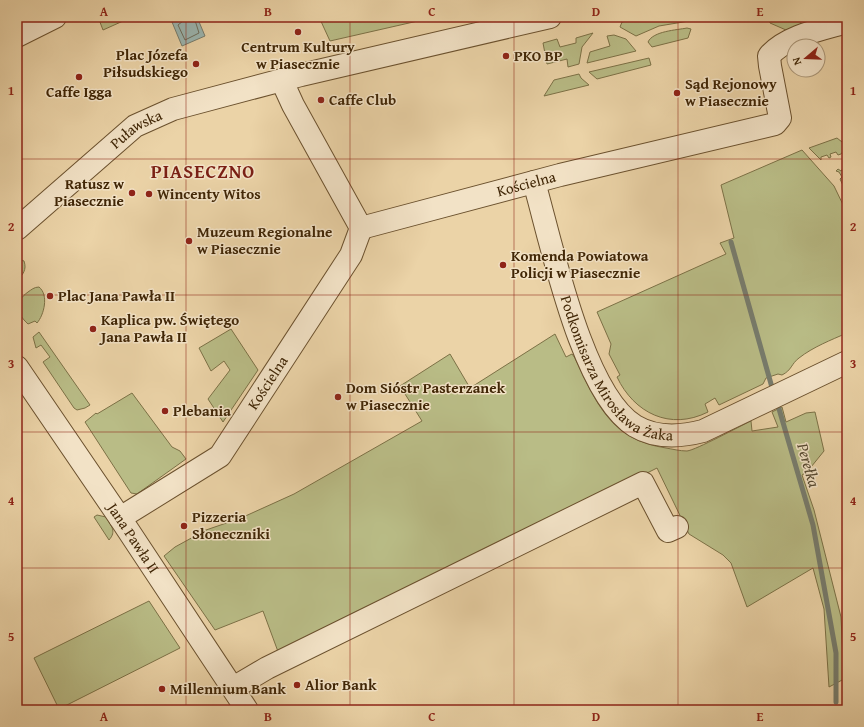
<svg xmlns="http://www.w3.org/2000/svg" width="864" height="727" font-family="'Gentium Book Plus',serif">
<style>
.green{fill:#b9bc86;stroke:#7c7146}
.water{fill:#9bb6b1;stroke:#777c6d}
.lines{fill:none;stroke-linecap:round;stroke-linejoin:round}
.shore{stroke:#6e6e5c;stroke-width:1}
.stream{stroke:#777c6d;stroke-width:5}
.minor-casing{stroke:#6b512e;stroke-width:24}
.minor{stroke:#f2e2c6;stroke-width:22}
.grid{fill:none;stroke:#8f2418;stroke-width:1;stroke-opacity:0.55}
.poi-dot{fill:#8f2418;stroke:#f2e2c6;stroke-width:1.5}
.labels{text-anchor:middle;stroke-width:3;stroke-linejoin:round;paint-order:stroke}
.poi-label{font-size:15px;font-weight:bold;fill:#402606;stroke:#f2e2c6;text-anchor:start}
.street-label{font-size:15px;fill:#402606;stroke:#f2e2c6}
.water-label{font-size:16px;font-style:italic;fill:#574a31;stroke:#f2e2c6}
.district-label{font-size:19px;font-weight:bold;letter-spacing:1px;fill:#7a1f14;stroke:#f2e2c6}
.neatline{fill:none;stroke:#8f2418;stroke-width:1.5}
.grid-label{font-size:13px;text-anchor:middle;font-weight:bold;fill:#8f2418}
</style>
<rect width="100%" height="100%" fill="#ebd3a7"/>
<filter id="stains"><feTurbulence type="fractalNoise" baseFrequency=".005" numOctaves="4"/><feColorMatrix values="0 0 0 0 .2 0 0 0 0 .09 0 0 0 0 .02 0 0 0 .5 -.17"/></filter>
<radialGradient id="worn" r=".72"><stop offset=".6" stop-color="#630" stop-opacity="0"/><stop offset="1" stop-color="#630" stop-opacity=".3"/></radialGradient>
<path class="green" d="M 98,17 L 132,17 L 103,30 Z
M 319,17 L 431,17 L 431,18 L 330,41 Z
M 641,17 L 697,17 L 697,18 L 695,20 L 659,26 L 636,36 L 620,27 L 622,22 Z
M 759,17 L 799,17 L 802,26 L 786,30 L 770,23 L 768,17 L 760,19 Z
M 687,28 L 691,29 L 688,38 L 652,47 L 648,42 C 653,31 677,30 687,28 Z
M 593,33 L 582,47 L 579,64 L 568,67 L 567,59 L 547,64 L 543,43 L 557,39 L 560,47 L 576,43 L 576,38 Z
M 614,35 L 626,39 L 636,51 L 587,63 L 590,52 L 610,46 L 607,36 Z
M 649,58 L 651,65 L 597,79 L 589,72 Z
M 579,74 L 581,78 L 589,85 L 544,96 L 554,80 Z
M 837,138 L 847,146 L 841,154 L 838,155 L 836,152 L 830,154 L 831,157 L 829,158 L 827,155 L 821,157 L 821,160 L 809,148 Z
M 802,150 L 834,186 L 847,213 L 847,333 C 831,340 813,347 799,358 C 791,364 792,370 782,375 L 778,374 L 766,378 L 763,384 L 719,405 L 715,398 L 705,404 L 708,412 C 670,431 634,413 617,377 L 620,375 L 609,354 L 611,344 L 597,312 L 726,254 L 720,243 L 734,238 L 721,185 Z
M 847,159 L 847,194 L 840,179 L 842,177 L 839,172 L 836,171 L 838,169 L 841,171 L 845,166 L 843,163 Z
M 17,258 L 24,261 C 27,270 23,274 17,281 Z
M 39,287 C 49,295 44,315 37,323 L 35,321 L 28,324 C 16,313 14,302 28,292 C 31,290 34,287 39,287 Z
M 231,329 L 258,370 L 223,422 L 208,399 L 230,370 L 224,361 L 211,371 L 199,348 Z
M 39,332 L 90,405 L 85,408 L 77,410 L 74,408 L 43,362 L 50,357 L 41,345 L 36,348 L 33,337 Z
M 555,334 L 566,357 L 572,354 L 575,358 C 596,403 611,440 666,448 C 672,449 680,451 687,451 C 696,450 740,426 751,421 L 752,431 L 778,427 L 772,412 L 782,407 L 786,422 L 806,413 L 815,412 L 824,451 L 807,472 L 802,475 L 814,510 L 841,617 L 844,679 L 829,687 L 824,609 L 813,568 L 747,607 L 731,563 L 723,555 L 689,534 L 657,468 L 280,657 L 263,611 L 215,630 L 164,556 L 175,547 L 206,530 L 241,518 L 294,494 L 422,421 L 400,386 L 450,354 L 470,388 Z
M 132,393 L 172,447 L 180,451 L 186,459 L 137,494 L 131,493 L 85,422 L 96,413 L 97,414 Z
M 97,515 L 106,517 C 111,526 117,531 109,540 L 94,517 Z
M 149,601 L 180,648 L 59,709 L 34,658 Z"/>
<path class="water" d="M 184,17 L 197,17 L 205,36 L 182,46 L 172,22 Z"/>
<g class="lines">
<path class="shore" d="M 184,17 L 183,21 L 178,25 L 185,40 L 199,33 L 194,17"/>
<path class="stream" d="M 731,242 L 773,391
M 777,402 L 813,525 L 836,653 L 836,702"/>
<defs>
<g id="minor">
<path d="M 17,36 L 55,17"/>
<path id="s1" d="M 534,182 C 551,241 582,394 635,426 C 655,438 680,437 703,431 L 847,362"/>
<path id="s2" d="M 361,228 L 560,175 L 775,124 L 780,118 L 770,66 L 769,56 C 786,36 823,29 847,22"/>
<path id="s3" d="M 17,229 L 135,126 L 173,109 L 301,75 L 550,17"/>
<path id="s4" d="M 17,367 L 120,518 L 247,710"/>
<path id="s5" d="M 120,518 L 220,456 L 351,255 L 361,228 L 293,105 L 282,81"/>
<path d="M 233,688 L 267,668 L 643,483 L 668,531 L 677,527"/>
</g>
</defs>
<use href="#minor" class="minor-casing"/>
<use href="#minor" class="minor"/>
</g>
<path class="grid" d="M 186,17 L 186,710M 350,17 L 350,710M 514,17 L 514,710M 678,17 L 678,710M 17,159 L 847,159M 17,295 L 847,295M 17,432 L 847,432M 17,568 L 847,568"/>
<g class="poi-dot">
<circle cx="298" cy="32" r="4"/>
<circle cx="506" cy="56" r="4"/>
<circle cx="196" cy="64" r="4"/>
<circle cx="79" cy="77" r="4"/>
<circle cx="677" cy="93" r="4"/>
<circle cx="321" cy="100" r="4"/>
<circle cx="132" cy="193" r="4"/>
<circle cx="149" cy="194" r="4"/>
<circle cx="189" cy="241" r="4"/>
<circle cx="503" cy="265" r="4"/>
<circle cx="50" cy="296" r="4"/>
<circle cx="93" cy="329" r="4"/>
<circle cx="338" cy="397" r="4"/>
<circle cx="165" cy="411" r="4"/>
<circle cx="184" cy="526" r="4"/>
<circle cx="297" cy="685" r="4"/>
<circle cx="162" cy="689" r="4"/>
</g>
<g class="labels">
<g class="poi-label">
<text x="298" y="52" text-anchor="middle">Centrum Kultury<tspan x="298" dy="17">w Piasecznie</tspan></text>
<text x="188" y="60" text-anchor="end">Plac Józefa<tspan x="188" dy="17">Piłsudskiego</tspan></text>
<text x="514" y="61">PKO BP</text>
<text x="685" y="89">Sąd Rejonowy<tspan x="685" dy="17">w Piasecznie</tspan></text>
<text x="79" y="97" text-anchor="middle">Caffe Igga</text>
<text x="329" y="105">Caffe Club</text>
<text x="124" y="189" text-anchor="end">Ratusz w<tspan x="124" dy="17">Piasecznie</tspan></text>
<text x="157" y="199">Wincenty Witos</text>
<text x="197" y="237">Muzeum Regionalne<tspan x="197" dy="17">w Piasecznie</tspan></text>
<text x="511" y="261">Komenda Powiatowa<tspan x="511" dy="17">Policji w Piasecznie</tspan></text>
<text x="58" y="301">Plac Jana Pawła II</text>
<text x="101" y="325">Kaplica pw. Świętego<tspan x="101" dy="17">Jana Pawła II</tspan></text>
<text x="346" y="393">Dom Sióstr Pasterzanek<tspan x="346" dy="17">w Piasecznie</tspan></text>
<text x="173" y="416">Plebania</text>
<text x="192" y="522">Pizzeria<tspan x="192" dy="17">Słoneczniki</tspan></text>
<text x="305" y="690">Alior Bank</text>
<text x="170" y="694">Millennium Bank</text>
</g>
<g class="street-label">
<text dy="5" stroke="none"><textPath href="#s3" startOffset="156">Puławska</textPath></text>
<text dy="5" stroke="none"><textPath href="#s2" startOffset="171">Kościelna</textPath></text>
<text dy="5" stroke="none"><textPath href="#s1" startOffset="213">Podkomisarza Mirosława Żaka</textPath></text>
<text dy="5" stroke="none"><textPath href="#s5" startOffset="205">Kościelna</textPath></text>
<text dy="5" stroke="none"><textPath href="#s4" startOffset="207">Jana Pawła II</textPath></text>
</g>
<g class="water-label">
<text transform="translate(809 465) rotate(74)" y="6">Perełka</text>
</g>
<g class="district-label">
<text x="203" y="178">PIASECZNO</text>
</g>
</g>
<rect width="864" height="727" fill="none" stroke="#ebd3a7" stroke-width="44"/>
<g transform="translate(806 58) rotate(251)"><circle r="19" fill="#f2e2c6" stroke="#ab9779"/>
<path d="M0-3L7 15L0 10L-7 15Z" fill="#8f2418"/>
<text y="-6" font-size="11" font-weight="bold" text-anchor="middle" fill="#402606">N</text>
</g>
<rect x="22" y="22" width="820" height="683" class="neatline"/>
<g class="grid-label">
<text x="104" y="16">A</text>
<text x="268" y="16">B</text>
<text x="432" y="16">C</text>
<text x="596" y="16">D</text>
<text x="760" y="16">E</text>
<text x="11" y="95">1</text>
<text x="853" y="95">1</text>
<text x="11" y="231">2</text>
<text x="853" y="231">2</text>
<text x="11" y="368">3</text>
<text x="853" y="368">3</text>
<text x="11" y="505">4</text>
<text x="853" y="505">4</text>
<text x="11" y="641">5</text>
<text x="853" y="641">5</text>
<text x="104" y="721">A</text>
<text x="268" y="721">B</text>
<text x="432" y="721">C</text>
<text x="596" y="721">D</text>
<text x="760" y="721">E</text>
</g>
<rect width="100%" height="100%" filter="url(#stains)"/>
<rect width="100%" height="100%" fill="url(#worn)"/>
</svg>
